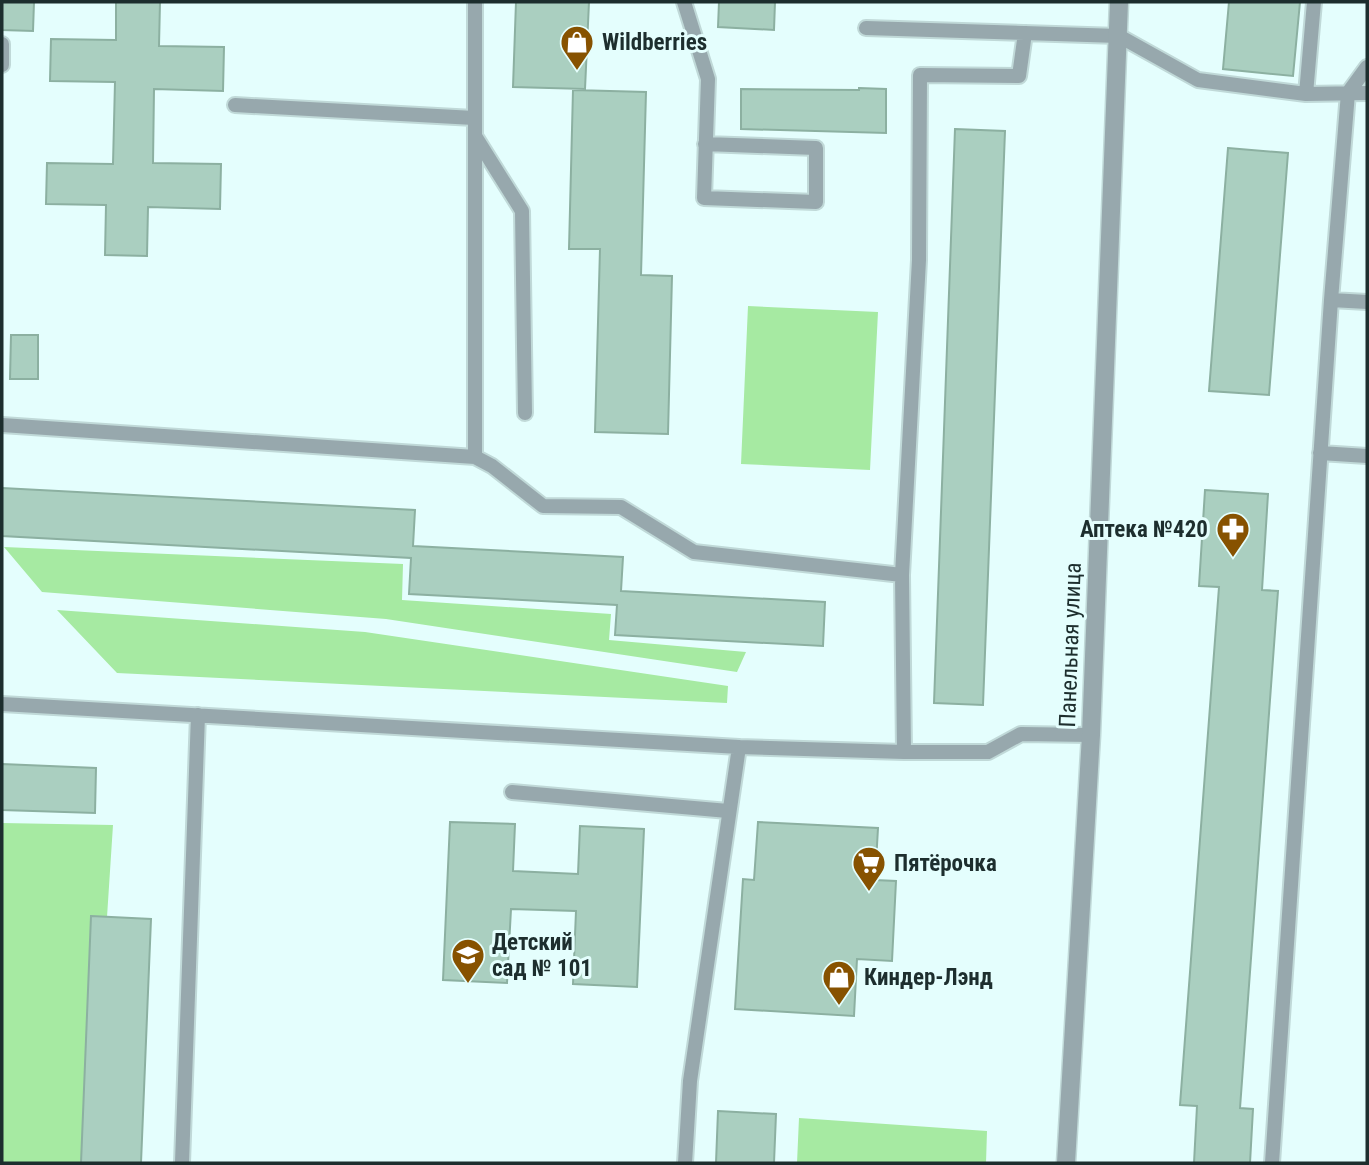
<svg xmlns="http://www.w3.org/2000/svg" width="1369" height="1165" font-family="'Roboto Condensed',sans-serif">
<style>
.green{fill:#a6eaa2}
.building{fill:#aacfc0;stroke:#8cb0a1;stroke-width:2}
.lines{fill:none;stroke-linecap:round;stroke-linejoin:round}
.service-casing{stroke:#c0d9d8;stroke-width:18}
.minor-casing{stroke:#c0d9d8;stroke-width:21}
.service{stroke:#97a8ad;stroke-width:14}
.minor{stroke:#97a8ad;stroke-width:18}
.labels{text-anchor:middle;stroke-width:6;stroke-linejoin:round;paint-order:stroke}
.poi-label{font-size:23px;font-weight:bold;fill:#1d2e2e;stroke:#e4fefd;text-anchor:start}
.street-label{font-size:23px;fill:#1d2e2e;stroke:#e4fefd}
</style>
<rect width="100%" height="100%" fill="#e4fefd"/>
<path class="green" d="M 748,306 L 878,312 L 870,470 L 741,464 Z
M 4,547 L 403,564 L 402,600 L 611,614 L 609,640 L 746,652 L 737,672 L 386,619 L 42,592 Z
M 57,610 L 365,632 L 728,686 L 727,703 L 117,673 Z
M 2,823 L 113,825 L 107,917 L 91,917 L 81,1163 L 2,1163 Z
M 799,1118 L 987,1131 L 986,1163 L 797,1163 Z"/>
<path class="building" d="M 2,2 L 34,2 L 33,31 L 2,30 Z
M 116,2 L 160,2 L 159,46 L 224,47 L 223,91 L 154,89 L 153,163 L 221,164 L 220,209 L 148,207 L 147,256 L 105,255 L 106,205 L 46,204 L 47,163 L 113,164 L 115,82 L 50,81 L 51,39 L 116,40 Z
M 516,2 L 589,2 L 585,89 L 513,87 Z
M 719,2 L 775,2 L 774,30 L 718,27 Z
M 1229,2 L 1300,2 L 1293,76 L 1223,69 Z
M 859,88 L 886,89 L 886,133 L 741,129 L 741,89 L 859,90 Z
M 573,90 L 646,92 L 641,275 L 672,276 L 668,434 L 595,432 L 600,249 L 569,249 Z
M 955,129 L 1005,131 L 983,705 L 934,703 Z
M 1228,148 L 1288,153 L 1269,395 L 1209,391 Z
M 11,335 L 38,335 L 38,379 L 10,379 Z
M 2,488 L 415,510 L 413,546 L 623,557 L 621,591 L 825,602 L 823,646 L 615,635 L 617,605 L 409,594 L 411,558 L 2,536 Z
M 1205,490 L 1268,494 L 1262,590 L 1278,591 L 1240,1108 L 1253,1109 L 1250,1163 L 1194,1163 L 1197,1106 L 1180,1105 L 1219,587 L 1199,586 Z
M 2,764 L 96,768 L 95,813 L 2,810 Z
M 450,822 L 515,824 L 513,871 L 578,874 L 580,826 L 644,829 L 637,987 L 573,984 L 576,911 L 511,909 L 507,983 L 443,980 Z
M 758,822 L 878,828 L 875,880 L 896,881 L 892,961 L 857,959 L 854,1016 L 735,1009 L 743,879 L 754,880 Z
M 91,916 L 151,919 L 141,1163 L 81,1163 Z
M 718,1111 L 776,1114 L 774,1163 L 716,1163 Z"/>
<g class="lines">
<defs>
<path id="service" d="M 684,2 L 708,79 L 704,198 L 816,202 L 816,148 L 705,144
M 866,28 L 1119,36 L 1198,80 L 1306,94 L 1367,93
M 2,44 L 2,65
M 1306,94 L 1314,2
M 235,105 L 474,118
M 475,136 L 522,211 L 525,413
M 1331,300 L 1367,302
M 2,425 L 475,457 L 475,2
M 1320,453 L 1367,456
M 475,457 L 492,466 L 543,506 L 621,507 L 694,552 L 902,575
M 2,704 L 739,747 L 904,752 L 988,752 L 1021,734 L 1091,735
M 904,752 L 902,575 L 919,260 L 920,75 L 1019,76 L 1025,33
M 512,792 L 728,811
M 182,1163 L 198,715
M 685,1163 L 690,1081 L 739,747
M 1272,1163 L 1331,300 L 1348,93 L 1367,67"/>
<path id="minor" d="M 1066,1163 L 1091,735 L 1119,2"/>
</defs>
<use href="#service" class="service-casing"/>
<use href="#minor" class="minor-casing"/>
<use href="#service" class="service"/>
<use href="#minor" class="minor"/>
</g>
<defs>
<symbol id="shop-pin" viewBox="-11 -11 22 30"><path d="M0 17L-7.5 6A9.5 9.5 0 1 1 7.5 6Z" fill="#875200" stroke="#e4fefd"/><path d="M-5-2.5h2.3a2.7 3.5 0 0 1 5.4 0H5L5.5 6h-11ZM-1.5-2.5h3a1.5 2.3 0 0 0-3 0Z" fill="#fff"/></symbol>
<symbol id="pharmacy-pin" viewBox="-11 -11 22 30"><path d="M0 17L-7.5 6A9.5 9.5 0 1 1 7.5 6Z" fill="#875200" stroke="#e4fefd"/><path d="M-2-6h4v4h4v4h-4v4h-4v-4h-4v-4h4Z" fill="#fff"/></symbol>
<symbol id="supermarket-pin" viewBox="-11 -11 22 30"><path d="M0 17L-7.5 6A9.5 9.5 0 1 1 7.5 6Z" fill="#875200" stroke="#e4fefd"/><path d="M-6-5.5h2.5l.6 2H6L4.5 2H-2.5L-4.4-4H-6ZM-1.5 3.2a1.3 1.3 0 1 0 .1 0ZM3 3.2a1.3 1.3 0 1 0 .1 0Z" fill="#fff"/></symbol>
<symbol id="school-pin" viewBox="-11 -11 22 30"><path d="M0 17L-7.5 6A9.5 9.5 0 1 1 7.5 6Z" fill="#875200" stroke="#e4fefd"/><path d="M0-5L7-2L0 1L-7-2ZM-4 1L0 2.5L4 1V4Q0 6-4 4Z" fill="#fff"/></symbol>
</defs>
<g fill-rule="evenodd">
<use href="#shop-pin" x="558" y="23" width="38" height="52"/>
<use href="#pharmacy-pin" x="1214" y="510" width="38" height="52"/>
<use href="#supermarket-pin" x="850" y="844" width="38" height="52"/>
<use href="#school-pin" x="449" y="936" width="38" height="52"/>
<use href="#shop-pin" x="820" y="958" width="38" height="52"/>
</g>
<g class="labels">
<g class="poi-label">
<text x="602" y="50">Wildberries</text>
<text x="1208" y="537" text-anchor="end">Аптека №420</text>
<text x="894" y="871">Пятёрочка</text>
<text x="492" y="950">Детский<tspan x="492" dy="26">сад № 101</tspan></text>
<text x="864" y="985">Киндер-Лэнд</text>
</g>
<g class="street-label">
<text transform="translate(1070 645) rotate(-88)" y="8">Панельная улица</text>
</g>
</g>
<rect width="1369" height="1165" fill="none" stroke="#1d2e2e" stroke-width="7"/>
</svg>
